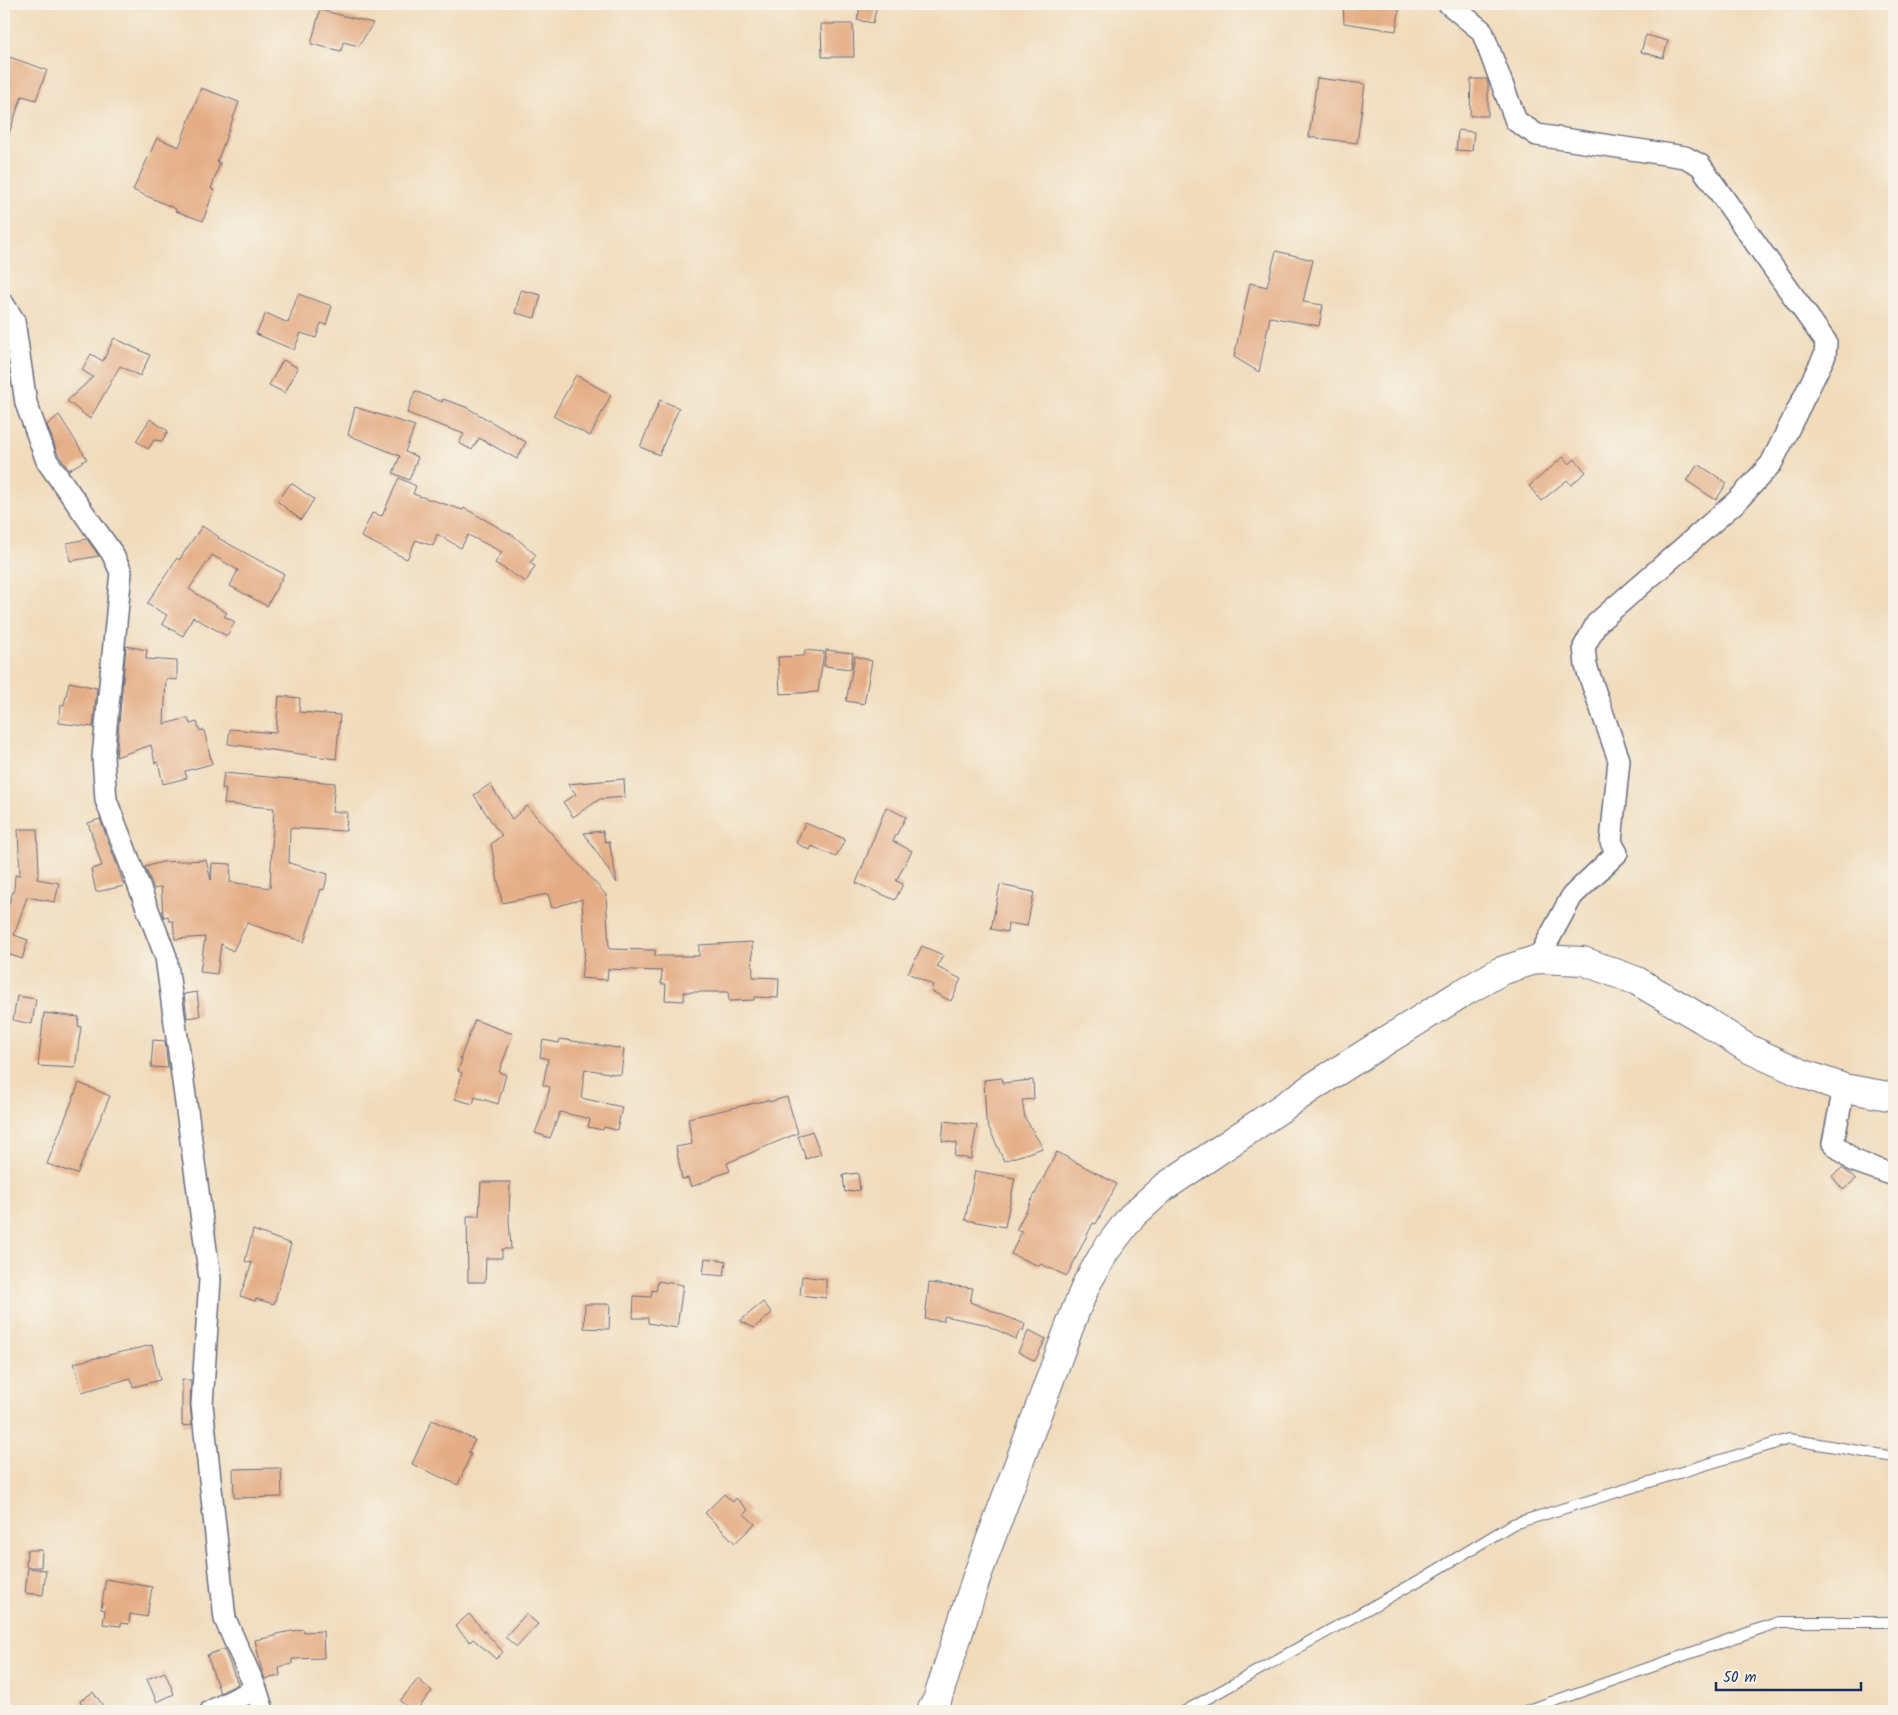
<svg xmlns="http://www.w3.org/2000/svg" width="1898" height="1715" font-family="Kalam,sans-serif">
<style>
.building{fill:#e5ad85}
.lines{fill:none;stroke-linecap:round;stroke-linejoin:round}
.lane-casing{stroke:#666b7f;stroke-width:12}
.street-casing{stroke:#666b7f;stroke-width:24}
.secondary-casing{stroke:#666b7f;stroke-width:30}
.lane{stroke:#fff;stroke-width:10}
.street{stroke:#fff;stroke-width:21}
.secondary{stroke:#fff;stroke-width:28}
</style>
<rect width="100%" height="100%" fill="#f7f3e8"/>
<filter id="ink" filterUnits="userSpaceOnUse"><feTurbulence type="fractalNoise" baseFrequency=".02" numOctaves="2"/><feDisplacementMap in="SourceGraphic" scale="10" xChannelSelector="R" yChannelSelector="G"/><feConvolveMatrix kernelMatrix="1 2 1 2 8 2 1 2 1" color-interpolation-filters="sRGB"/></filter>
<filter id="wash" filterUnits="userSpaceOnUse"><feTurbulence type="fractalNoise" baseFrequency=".0096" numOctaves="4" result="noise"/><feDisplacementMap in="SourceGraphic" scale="20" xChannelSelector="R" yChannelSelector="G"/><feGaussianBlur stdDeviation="1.12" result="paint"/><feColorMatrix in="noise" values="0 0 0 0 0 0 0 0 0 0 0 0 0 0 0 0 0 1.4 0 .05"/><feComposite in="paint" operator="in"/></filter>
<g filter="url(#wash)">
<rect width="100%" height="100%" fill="#f1dbbb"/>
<g id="blocks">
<path class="building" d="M 861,4 L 877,4 L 873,23 L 857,20 Z
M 1343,4 L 1400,4 L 1396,31 L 1344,23 Z
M 320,10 L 373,23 L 359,46 L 343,42 L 341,51 L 311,44 Z
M 821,24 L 853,24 L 854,57 L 822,57 Z
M 1646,35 L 1668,41 L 1663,58 L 1641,52 Z
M 9,57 L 47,70 L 36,100 L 22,96 L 6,142 L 4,142 L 4,71 Z
M 1317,78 L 1365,84 L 1357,143 L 1309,137 Z
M 1471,79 L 1487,79 L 1488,83 L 1488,116 L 1470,116 Z
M 201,88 L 239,102 L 217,162 L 220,163 L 211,189 L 214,190 L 203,221 L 175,211 L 176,209 L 133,190 L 157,138 L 179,147 Z
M 1458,130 L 1474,132 L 1472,151 L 1456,150 Z
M 1276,251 L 1313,260 L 1303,302 L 1323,305 L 1319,326 L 1270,317 L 1259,372 L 1234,357 L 1250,283 L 1267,287 Z
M 521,290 L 541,295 L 535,318 L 515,313 Z
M 298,294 L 332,306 L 326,325 L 321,323 L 316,338 L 301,333 L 294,350 L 256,334 L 266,313 L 288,323 Z
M 114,338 L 150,355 L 140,376 L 120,366 L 90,419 L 67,401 L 93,377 L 82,370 L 91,354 L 103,361 Z
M 283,360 L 298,368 L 285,393 L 269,385 Z
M 576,375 L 611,395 L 590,436 L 553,416 Z
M 415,391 L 442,402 L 443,399 L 466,407 L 526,442 L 517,459 L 479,438 L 472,450 L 459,443 L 464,434 L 407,413 Z
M 660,400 L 679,408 L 659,455 L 640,447 Z
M 355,407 L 415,426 L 405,452 L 418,457 L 409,480 L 393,473 L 400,456 L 348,435 Z
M 59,415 L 87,459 L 69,470 L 57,452 L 47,425 Z
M 150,419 L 168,431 L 162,441 L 154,440 L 148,449 L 136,441 Z
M 1563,457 L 1569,464 L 1575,459 L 1586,472 L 1571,485 L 1567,480 L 1541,501 L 1529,486 Z
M 1698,464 L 1727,483 L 1716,500 L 1687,481 Z
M 399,478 L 416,486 L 413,494 L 463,510 L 464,508 L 514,536 L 536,555 L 530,563 L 535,566 L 526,582 L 495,563 L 502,552 L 468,535 L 461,548 L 437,534 L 433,546 L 416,540 L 407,559 L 361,537 L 372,513 L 382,516 Z
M 291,483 L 314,499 L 301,520 L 277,501 Z
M 202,526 L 219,537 L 218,538 L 284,574 L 267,606 L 230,586 L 238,570 L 212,555 L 189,589 L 227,613 L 224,616 L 235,622 L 227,636 L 193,617 L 183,636 L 162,624 L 167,615 L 147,604 L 177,558 L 179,560 Z
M 87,539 L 99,556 L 70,561 L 67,543 Z
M 126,646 L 147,650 L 146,659 L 177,661 L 177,680 L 166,679 L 164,724 L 188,718 L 190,724 L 197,722 L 200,731 L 204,730 L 212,764 L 185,771 L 187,778 L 163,784 L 158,762 L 155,763 L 151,745 L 116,757 Z
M 805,650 L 824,652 L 818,692 L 780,694 L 778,657 L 804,656 Z
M 826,650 L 853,653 L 851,669 L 824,666 Z
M 855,656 L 872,661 L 864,704 L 846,701 Z
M 69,682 L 97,688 L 93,727 L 59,723 L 61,704 L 64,705 Z
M 279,696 L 300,698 L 299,712 L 340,715 L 336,759 L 228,744 L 230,729 L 276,733 Z
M 224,773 L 335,783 L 332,812 L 347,812 L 346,831 L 290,828 L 289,863 L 328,874 L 324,890 L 321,889 L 304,942 L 247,923 L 233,951 L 221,944 L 217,974 L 200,972 L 205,937 L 175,939 L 173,921 L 169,921 L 168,916 L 164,917 L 163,914 L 161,887 L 154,889 L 145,867 L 162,862 L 206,860 L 211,880 L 212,863 L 231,864 L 230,882 L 270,888 L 274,808 L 224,804 L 226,789 L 222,788 Z
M 624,779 L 625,797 L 600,799 L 573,817 L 563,802 L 576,794 L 568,784 Z
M 490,784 L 512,819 L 527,806 L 606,895 L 609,949 L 655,950 L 655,956 L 699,956 L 699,945 L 752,942 L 753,977 L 779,978 L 778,998 L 754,997 L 754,1000 L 729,1001 L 728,992 L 684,992 L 684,1001 L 665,1000 L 666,984 L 661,984 L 662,971 L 608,969 L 607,980 L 581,978 L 585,950 L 582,899 L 552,908 L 548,894 L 502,903 L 491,844 L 502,835 L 495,827 L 474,795 Z
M 886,807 L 906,817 L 893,841 L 912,851 L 896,881 L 903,884 L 895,900 L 856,883 Z
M 100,819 L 120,873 L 124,886 L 96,892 L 91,869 L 102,866 L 88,823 Z
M 805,823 L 845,839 L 836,857 L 812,846 L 810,850 L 796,843 Z
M 18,829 L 37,829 L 39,870 L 37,879 L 59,883 L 55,902 L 27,897 L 14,935 L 28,940 L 22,959 L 8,954 L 6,958 L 4,958 L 4,918 L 14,889 L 15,875 L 20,875 Z
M 603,831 L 605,842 L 609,841 L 617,883 L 584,833 Z
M 1000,885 L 1034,892 L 1027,926 L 1008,923 L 1007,932 L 991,929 Z
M 922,946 L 943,955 L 937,967 L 961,979 L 951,1001 L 931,991 L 933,985 L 908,973 Z
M 197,992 L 200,1016 L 187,1018 L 184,994 Z
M 17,996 L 36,999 L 32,1024 L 13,1020 Z
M 44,1013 L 79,1017 L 78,1026 L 81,1027 L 75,1068 L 38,1066 Z
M 475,1020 L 513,1034 L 499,1072 L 506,1075 L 498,1104 L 475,1097 L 473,1104 L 455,1099 L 462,1073 L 458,1071 L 462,1059 L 460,1059 Z
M 560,1039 L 624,1049 L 621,1075 L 585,1069 L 581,1098 L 622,1107 L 617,1130 L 604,1127 L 603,1130 L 588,1127 L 590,1119 L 560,1112 L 550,1138 L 535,1133 L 545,1107 L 550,1087 L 543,1085 L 548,1059 L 540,1057 L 543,1040 L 559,1043 Z
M 153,1040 L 165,1041 L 168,1068 L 151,1067 Z
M 1002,1078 L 1003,1083 L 1033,1080 L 1034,1099 L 1022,1100 L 1025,1118 L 1043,1148 L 1004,1161 L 986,1121 L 984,1080 Z
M 79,1083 L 110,1096 L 77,1174 L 47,1164 Z
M 787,1097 L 798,1133 L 727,1163 L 730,1171 L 713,1177 L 713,1178 L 691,1187 L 688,1178 L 682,1179 L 676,1147 L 692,1144 L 688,1118 L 768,1100 L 769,1102 Z
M 944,1121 L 977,1125 L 971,1159 L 954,1156 L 957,1143 L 942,1141 Z
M 812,1131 L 821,1154 L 806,1159 L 798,1136 Z
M 1057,1152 L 1117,1184 L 1096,1224 L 1093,1223 L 1067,1276 L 1041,1264 L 1039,1266 L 1011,1254 L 1022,1231 L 1016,1230 Z
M 1842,1168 L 1856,1179 L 1843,1190 L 1832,1176 Z
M 975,1171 L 1015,1178 L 1005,1227 L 965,1220 Z
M 858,1173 L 860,1190 L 845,1192 L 843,1175 Z
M 481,1182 L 510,1182 L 509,1220 L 511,1249 L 502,1249 L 502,1258 L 486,1258 L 485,1282 L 468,1282 L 467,1216 L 479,1216 Z
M 253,1230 L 291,1244 L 274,1304 L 256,1299 L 255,1301 L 240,1296 L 252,1263 L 245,1261 Z
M 705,1258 L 726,1261 L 724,1276 L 703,1274 Z
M 802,1276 L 826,1279 L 826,1298 L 800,1295 Z
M 658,1281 L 683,1285 L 677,1328 L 648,1323 L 648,1318 L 633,1318 L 634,1296 L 651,1297 L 652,1290 L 656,1291 Z
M 929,1283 L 973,1288 L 970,1302 L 1025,1324 L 1023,1331 L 1020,1330 L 1016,1339 L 984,1324 L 944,1316 L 944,1321 L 925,1319 Z
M 763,1302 L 772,1313 L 754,1328 L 740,1321 Z
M 585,1304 L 610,1304 L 609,1329 L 584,1328 Z
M 1029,1330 L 1046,1339 L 1035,1361 L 1018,1352 Z
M 152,1345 L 160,1380 L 133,1387 L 131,1378 L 82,1392 L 74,1363 Z
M 182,1380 L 191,1380 L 190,1404 L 192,1425 L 182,1426 Z
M 432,1420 L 475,1440 L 468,1453 L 471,1454 L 458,1485 L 412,1464 Z
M 281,1468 L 282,1497 L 234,1498 L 233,1469 Z
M 724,1494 L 733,1502 L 736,1498 L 748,1510 L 744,1514 L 755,1524 L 735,1543 L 705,1513 Z
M 27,1550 L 42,1550 L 41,1567 L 26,1567 Z
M 28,1568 L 46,1570 L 43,1595 L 25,1593 Z
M 106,1579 L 152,1587 L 147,1617 L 130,1614 L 129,1624 L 121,1623 L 121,1626 L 103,1624 L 105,1610 L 101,1609 Z
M 469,1614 L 503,1652 L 496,1659 L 473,1639 L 470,1642 L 455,1626 Z
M 526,1614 L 538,1624 L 517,1647 L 505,1637 Z
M 303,1629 L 304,1632 L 323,1631 L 324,1658 L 292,1659 L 292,1664 L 279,1667 L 280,1676 L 265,1679 L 261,1668 L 255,1640 L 276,1636 L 276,1634 Z
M 224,1649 L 238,1684 L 220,1693 L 207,1655 Z
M 165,1672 L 174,1694 L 157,1702 L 147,1679 Z
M 418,1679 L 432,1691 L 416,1711 L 413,1711 L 400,1701 Z
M 93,1692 L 107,1711 L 87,1711 L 80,1701 Z"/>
</g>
</g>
<g filter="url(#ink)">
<use href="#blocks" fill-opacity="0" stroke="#666b7f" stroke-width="1"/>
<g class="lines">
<defs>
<path id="lane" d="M 1185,1711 L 1427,1576 L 1513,1524 L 1789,1439 L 1894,1457
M 1526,1711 L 1779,1622 L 1894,1622"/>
<path id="street" d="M 1449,4 L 1482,31 L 1516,121 L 1537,135 L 1685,157 L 1700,165 L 1826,342 L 1825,355 L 1771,464 L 1738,500 L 1597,623 L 1584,647 L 1586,666 L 1619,760 L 1611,842 L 1617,853 L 1572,896 L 1538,959
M 4,305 L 14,321 L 26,403 L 47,461 L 112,553 L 121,572 L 103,757 L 106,800 L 166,957 L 210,1279 L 202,1405 L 225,1619 L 256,1689 L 263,1711
M 1844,1088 L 1833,1143 L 1854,1161 L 1894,1175
M 211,1711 L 256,1689"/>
<path id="secondary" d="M 931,1711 L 937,1700 L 977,1576 L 1075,1312 L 1087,1283 L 1106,1250 L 1131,1217 L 1163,1188 L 1317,1084 L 1459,995 L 1501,971 L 1538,959 L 1583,961 L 1637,981 L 1702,1019 L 1747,1048 L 1801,1073 L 1844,1088 L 1894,1097"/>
</defs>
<use href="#lane" class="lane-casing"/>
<use href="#street" class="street-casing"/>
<use href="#secondary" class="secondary-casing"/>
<use href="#lane" class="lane"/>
<use href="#street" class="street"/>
<use href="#secondary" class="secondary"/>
</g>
</g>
<rect width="1898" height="1715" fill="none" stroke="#f7f3e8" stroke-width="20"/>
<path d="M1716 1682v8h145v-8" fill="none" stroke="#1b2f5e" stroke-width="2.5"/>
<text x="1723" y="1682" font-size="15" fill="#1b2f5e" stroke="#f7f3e8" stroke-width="4" paint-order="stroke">50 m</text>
</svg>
